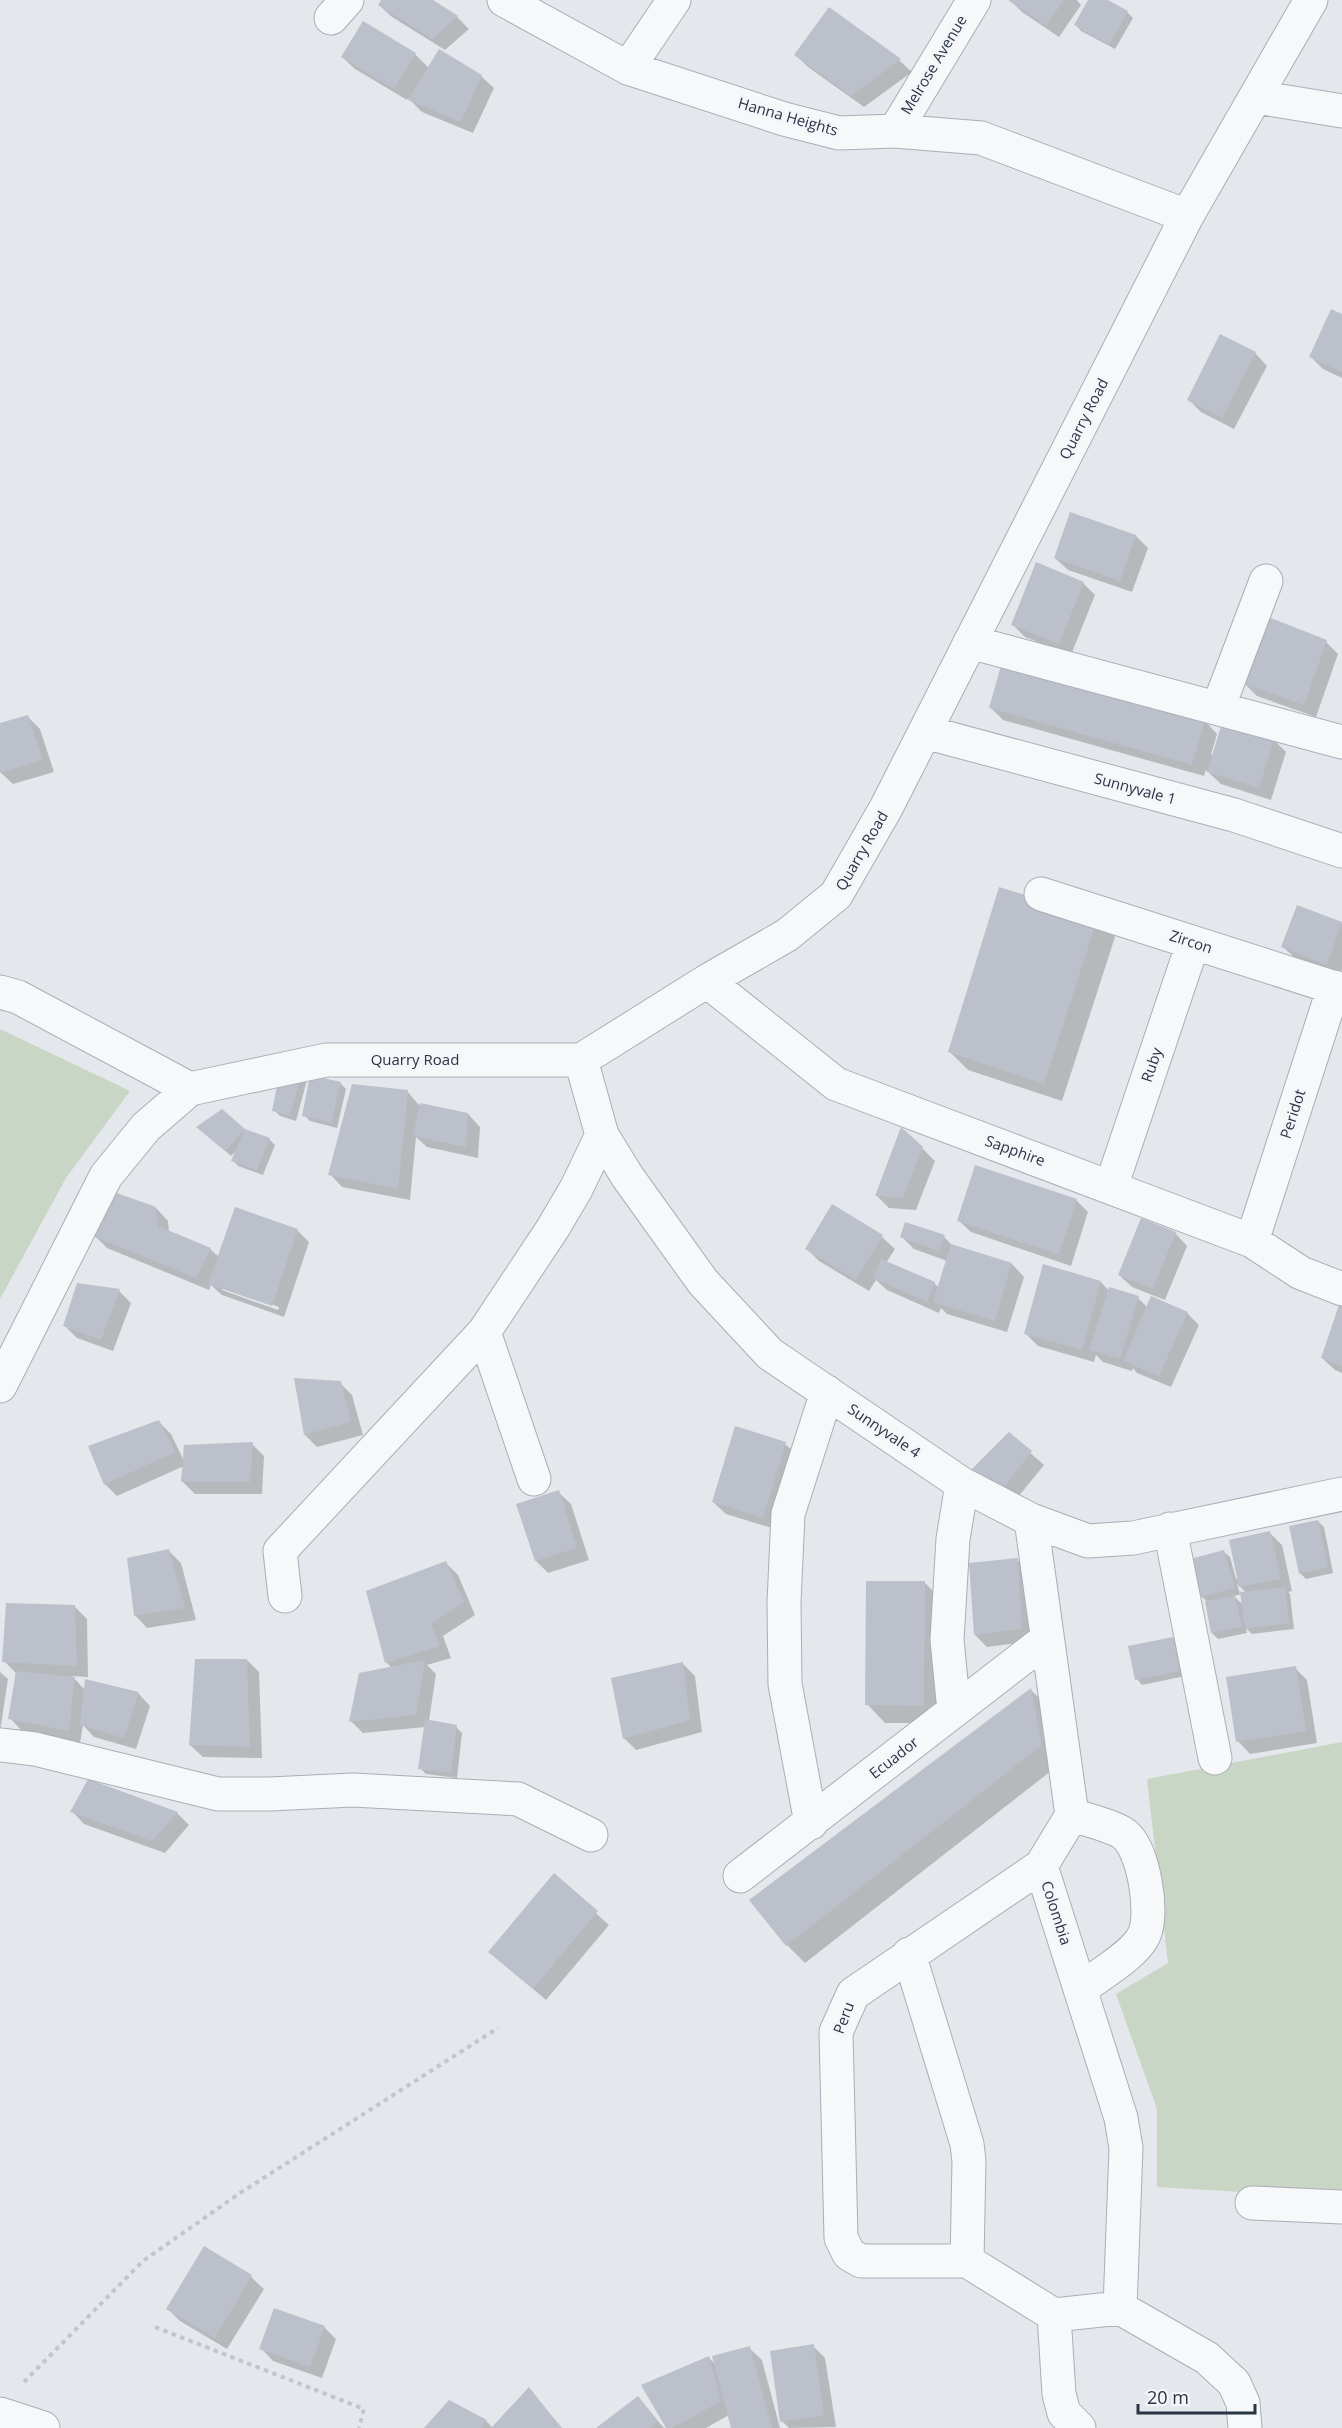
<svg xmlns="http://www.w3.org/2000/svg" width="1342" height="2428" font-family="'Open Sans',sans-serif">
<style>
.green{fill:#c9d6c5}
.shadow{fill:#0003;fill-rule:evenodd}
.building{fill:#bbc0ca}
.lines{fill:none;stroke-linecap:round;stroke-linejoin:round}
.minor-casing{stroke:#a9aeb7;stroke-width:35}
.path{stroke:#c2c5cb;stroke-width:4;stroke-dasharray:4.5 4.5;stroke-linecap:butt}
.minor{stroke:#f7f8fa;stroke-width:33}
.labels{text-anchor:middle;stroke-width:6;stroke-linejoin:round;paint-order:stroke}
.street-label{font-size:15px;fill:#2b3445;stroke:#f4f6f9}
</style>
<rect width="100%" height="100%" fill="#e4e7ec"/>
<path class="green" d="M 0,1029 L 130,1091 L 66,1178 L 0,1299 Z
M 1342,1742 L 1342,2198 L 1157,2187 L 1157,2109 L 1116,1994 L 1168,1963 L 1147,1779 Z"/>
<path class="shadow" d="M 382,0 L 430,0 L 457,17 L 469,29 L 445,50 L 392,17 L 379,5 Z
M 1010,0 L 1077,0 L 1081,5 L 1059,37 L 1022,12 Z
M 1089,0 L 1105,0 L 1127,12 L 1133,18 L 1115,49 L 1081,31 L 1076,25 Z
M 830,9 L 900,61 L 912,72 L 864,107 L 808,67 L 796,55 Z
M 415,54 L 429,68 L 481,76 L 494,88 L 473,133 L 422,112 L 408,98 L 407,100 L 355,69 L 342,57 Z
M 1342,316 L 1342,378 L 1323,369 L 1311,357 Z
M 1255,353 L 1267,366 L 1234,429 L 1201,412 L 1188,399 Z
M 1071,514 L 1136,536 L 1148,548 L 1132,592 L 1068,570 L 1055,558 Z
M 1083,583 L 1095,595 L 1071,655 L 1025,637 L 1013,625 Z
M 1326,642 L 1338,654 L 1316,717 L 1257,696 L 1245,684 Z
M 990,707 L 1205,721 L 1217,734 L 1211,755 L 1274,740 L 1286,752 L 1271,800 L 1221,784 L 1206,770 L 1204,776 L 1003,720 Z
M 28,717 L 40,729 L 54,772 L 13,784 L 0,772 L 0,725 Z
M 1298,907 L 1342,924 L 1342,969 L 1339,976 L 1295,958 L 1282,946 Z
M 1097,918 L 1115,937 L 1062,1101 L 968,1070 L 950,1052 Z
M 282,1073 L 307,1080 L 296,1121 L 280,1116 L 274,1110 Z
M 340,1083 L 346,1089 L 337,1128 L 310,1121 L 304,1115 Z
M 407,1091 L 419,1105 L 468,1114 L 480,1127 L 478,1158 L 427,1147 L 416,1137 L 410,1200 L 342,1187 L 330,1174 Z
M 244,1130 L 269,1139 L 275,1145 L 263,1175 L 238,1166 L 233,1160 L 237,1150 L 231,1156 L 204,1132 Z
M 922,1148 L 935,1161 L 916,1210 L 889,1208 L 877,1196 Z
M 1076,1200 L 1088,1212 L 1071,1266 L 971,1232 L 958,1220 Z
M 832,1206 L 882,1237 L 895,1249 L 886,1263 L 934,1283 L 939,1288 L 947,1261 L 914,1249 L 901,1236 L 944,1237 L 954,1247 L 1012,1264 L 1024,1277 L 1007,1332 L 947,1314 L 941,1308 L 939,1313 L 887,1290 L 876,1280 L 869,1291 L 819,1261 L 807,1249 Z
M 156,1208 L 168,1221 L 169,1232 L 210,1249 L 219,1257 L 297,1230 L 309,1242 L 284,1317 L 222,1295 L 211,1285 L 209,1290 L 107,1248 L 95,1236 ZM 222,1287 L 279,1307 L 278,1310 L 222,1290 Z
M 1175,1233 L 1187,1246 L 1165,1300 L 1132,1287 L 1119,1275 Z
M 1101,1282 L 1109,1291 L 1138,1298 L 1148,1308 L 1187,1313 L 1199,1325 L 1171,1387 L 1137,1373 L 1133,1368 L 1132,1371 L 1103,1362 L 1096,1355 L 1094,1362 L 1038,1346 L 1025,1333 Z
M 119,1291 L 131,1303 L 113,1351 L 77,1338 L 65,1326 Z
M 1342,1308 L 1342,1373 L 1335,1370 L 1322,1358 Z
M 340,1383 L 352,1395 L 363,1435 L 317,1447 L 305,1435 Z
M 159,1422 L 171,1434 L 184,1461 L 252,1444 L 264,1456 L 262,1494 L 195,1494 L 183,1482 L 184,1466 L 117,1496 L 105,1484 Z
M 1009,1434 L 1044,1465 L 1010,1507 L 984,1483 Z
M 785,1444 L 798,1456 L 775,1529 L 726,1514 L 713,1502 Z
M 558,1492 L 571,1504 L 589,1560 L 548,1573 L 536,1561 Z
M 1318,1521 L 1324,1527 L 1333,1573 L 1306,1579 L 1300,1573 Z
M 1269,1532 L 1282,1545 L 1292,1591 L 1288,1592 L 1290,1594 L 1294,1629 L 1252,1634 L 1246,1628 L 1247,1633 L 1218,1639 L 1212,1633 L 1207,1601 L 1202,1597 L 1192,1560 L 1224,1552 L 1230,1557 L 1236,1579 L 1238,1579 ZM 1237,1584 L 1247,1593 L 1240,1594 ZM 1242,1594 L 1243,1605 L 1234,1596 Z
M 169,1551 L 181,1563 L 196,1620 L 147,1628 L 135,1615 Z
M 1017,1560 L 1030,1572 L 1034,1641 L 987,1647 L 975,1635 Z
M 446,1563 L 458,1575 L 475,1615 L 443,1636 L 451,1658 L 427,1665 L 436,1674 L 429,1721 L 456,1727 L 462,1733 L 457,1778 L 426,1774 L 420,1768 L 425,1727 L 363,1733 L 351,1721 L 392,1668 L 386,1662 Z
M 925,1583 L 943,1601 L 942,1723 L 885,1723 L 867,1704 Z
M 75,1607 L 87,1619 L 88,1677 L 72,1676 L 85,1690 L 138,1693 L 150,1706 L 136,1749 L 94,1737 L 83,1725 L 80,1743 L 22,1731 L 10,1718 L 16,1673 L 4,1661 Z
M 1173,1638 L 1179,1644 L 1185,1676 L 1142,1685 L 1137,1679 Z
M 247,1660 L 259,1672 L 262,1758 L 203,1757 L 190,1745 Z
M 682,1663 L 695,1676 L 702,1732 L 636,1750 L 624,1738 Z
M 1295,1668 L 1307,1680 L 1317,1743 L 1250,1754 L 1238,1741 Z
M 0,1672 L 8,1679 L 0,1732 Z
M 1030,1689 L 1048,1707 L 1060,1764 L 805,1963 L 787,1945 Z
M 72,1811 L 177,1813 L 189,1825 L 165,1853 L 84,1824 Z
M 554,1876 L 609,1925 L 546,2000 L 490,1952 Z
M 204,2249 L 251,2277 L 264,2289 L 227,2349 L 180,2321 L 168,2309 Z
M 324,2327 L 336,2339 L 322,2378 L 273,2361 L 261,2348 Z
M 813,2346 L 825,2358 L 836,2427 L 789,2428 L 782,2421 Z
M 749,2348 L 762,2360 L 780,2428 L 732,2428 L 729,2415 L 706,2428 L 668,2428 L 709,2358 L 715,2364 Z
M 529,2389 L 562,2428 L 493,2428 Z
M 638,2398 L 664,2428 L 598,2428 Z
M 449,2401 L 486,2421 L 493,2428 L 426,2428 Z"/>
<path class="building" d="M 381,0 L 433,0 L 458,16 L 432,39 L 378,5 Z
M 1008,0 L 1064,0 L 1046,26 Z
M 1088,0 L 1108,0 L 1128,11 L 1109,45 L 1074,25 Z
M 829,7 L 901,59 L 851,96 L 794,55 Z
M 363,21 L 416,53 L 394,89 L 341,57 Z
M 439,49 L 482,75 L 461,122 L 408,100 Z
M 1331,309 L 1342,314 L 1342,372 L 1309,357 Z
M 1220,334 L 1256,352 L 1222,418 L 1187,400 Z
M 1070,512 L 1136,535 L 1120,581 L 1054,558 Z
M 1036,562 L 1084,582 L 1059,644 L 1011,625 Z
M 1268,617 L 1327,640 L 1304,705 L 1243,684 Z
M 1002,662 L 1205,720 L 1192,765 L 989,708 Z
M 28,715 L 43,760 L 0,773 L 0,723 Z
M 1222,723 L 1274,739 L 1259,788 L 1207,772 Z
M 999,887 L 1098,917 L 1044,1084 L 948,1052 Z
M 1297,905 L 1342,922 L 1327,965 L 1281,947 Z
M 280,1071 L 302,1073 L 290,1116 L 272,1111 Z
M 310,1075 L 341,1082 L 331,1123 L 302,1116 Z
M 352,1084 L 408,1090 L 398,1189 L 328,1175 Z
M 420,1103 L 468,1113 L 466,1147 L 413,1136 Z
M 222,1109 L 245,1129 L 225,1151 L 196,1127 Z
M 901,1127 L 923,1147 L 903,1198 L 875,1196 Z
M 245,1129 L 270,1138 L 257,1170 L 231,1161 Z
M 975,1165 L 1077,1199 L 1059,1255 L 957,1221 Z
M 114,1192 L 156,1207 L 158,1226 L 211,1248 L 196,1278 L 93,1236 Z
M 832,1204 L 883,1235 L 856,1280 L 805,1249 Z
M 235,1207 L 298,1229 L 272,1306 L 208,1284 Z
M 1141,1218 L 1176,1232 L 1153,1289 L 1118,1275 Z
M 905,1222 L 945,1235 L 939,1251 L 900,1237 Z
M 951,1244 L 1012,1263 L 995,1321 L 933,1302 Z
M 881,1259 L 935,1282 L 927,1302 L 873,1278 Z
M 1043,1264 L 1101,1281 L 1082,1350 L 1024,1334 Z
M 77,1283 L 120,1289 L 101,1340 L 63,1326 Z
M 1109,1287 L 1139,1296 L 1120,1359 L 1089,1350 Z
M 1151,1296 L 1188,1312 L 1159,1376 L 1123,1361 Z
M 1339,1305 L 1342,1306 L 1342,1366 L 1321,1358 Z
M 294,1378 L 341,1381 L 351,1422 L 304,1435 Z
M 159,1420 L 175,1452 L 104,1485 L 88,1446 Z
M 735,1426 L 786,1442 L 763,1518 L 712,1502 Z
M 1009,1432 L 1032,1451 L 997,1496 L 970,1471 Z
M 253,1442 L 250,1482 L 181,1482 L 184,1445 Z
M 559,1490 L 577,1548 L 535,1561 L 516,1504 Z
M 1318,1520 L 1328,1567 L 1299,1574 L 1289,1526 Z
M 1270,1531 L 1281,1579 L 1239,1587 L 1229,1540 Z
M 169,1549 L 185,1608 L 134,1616 L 127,1558 Z
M 1224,1550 L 1235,1588 L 1201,1597 L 1190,1559 Z
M 1018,1558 L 1022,1629 L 974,1635 L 969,1563 Z
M 446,1561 L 464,1602 L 431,1624 L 440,1646 L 385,1663 L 366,1591 Z
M 866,1581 L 925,1581 L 924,1706 L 865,1705 Z
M 1285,1587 L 1289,1623 L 1245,1629 L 1240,1592 Z
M 1235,1596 L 1242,1627 L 1211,1633 L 1205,1601 Z
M 6,1603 L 75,1605 L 77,1666 L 2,1662 Z
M 1173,1637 L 1180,1671 L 1135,1680 L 1128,1646 Z
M 195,1659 L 247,1659 L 250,1747 L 189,1745 Z
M 425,1660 L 416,1715 L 349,1722 L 359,1673 Z
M 683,1662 L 690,1720 L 623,1739 L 611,1678 Z
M 1296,1666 L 1306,1731 L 1236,1742 L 1226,1677 Z
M 16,1671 L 75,1677 L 69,1731 L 8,1719 Z
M 85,1679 L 139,1692 L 124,1738 L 80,1725 Z
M 1031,1688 L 1042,1745 L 786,1946 L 749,1900 Z
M 425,1719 L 457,1725 L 451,1773 L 418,1769 Z
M 88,1779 L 178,1812 L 152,1841 L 70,1812 Z
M 554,1873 L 598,1911 L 533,1989 L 488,1952 Z
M 204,2246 L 252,2275 L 215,2338 L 166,2309 Z
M 274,2308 L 325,2326 L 310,2367 L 259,2349 Z
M 814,2344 L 824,2415 L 780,2422 L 770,2351 Z
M 750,2346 L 772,2428 L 731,2428 L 712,2356 Z
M 709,2356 L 721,2401 L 672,2428 L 666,2428 L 641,2385 Z
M 529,2387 L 561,2428 L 491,2428 Z
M 638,2396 L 658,2421 L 649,2428 L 596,2428 Z
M 449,2400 L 487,2420 L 481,2428 L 424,2428 Z"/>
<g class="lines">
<defs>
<path id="minor" d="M 504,0 L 628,68 L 784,119 L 839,133 L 895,131 L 981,138 L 1187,216
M 331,18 L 347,0
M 628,68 L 674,0
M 1256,97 L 1342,111
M 895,131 L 974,0
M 970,642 L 1342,742
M 1218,708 L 1266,581
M 925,732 L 1234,815 L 1342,851
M 1041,894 L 1342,990
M 707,981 L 836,1084 L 1252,1241 L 1301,1273 L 1342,1289
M 0,992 L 18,997 L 190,1089
M 581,1060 L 602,1135 L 627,1176 L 703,1282 L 770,1354 L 962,1484 L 1031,1520 L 1088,1541 L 1133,1538 L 1342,1494
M 1111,1187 L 1193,943
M 1252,1241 L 1334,987
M 484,1332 L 534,1479
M 0,1386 L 106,1176 L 146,1127 L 190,1089 L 326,1060 L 581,1060 L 707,981 L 787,935 L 836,895 L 886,808 L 1187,216 L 1311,0
M 1031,1520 L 1072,1815 L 1041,1866 L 853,1994 L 836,2032 L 841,2238 L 849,2254 L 861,2261 L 967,2261 L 1054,2315 L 1120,2308 L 1207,2358 L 1234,2383 L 1243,2403 L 1245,2428
M 1170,1529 L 1215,1758
M 285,1596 L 280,1551 L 484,1332 L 553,1228 L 576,1189 L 602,1135
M 954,1711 L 947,1640 L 953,1539 L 962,1484
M 0,1745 L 35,1749 L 218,1794 L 270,1794 L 353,1790 L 518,1799 L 591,1835
M 1072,1815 C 1085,1819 1115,1827 1124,1834 C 1144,1849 1154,1914 1144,1935 C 1135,1955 1098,1975 1081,1989
M 811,1823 L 785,1684 L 784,1603 L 788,1514 L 827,1392
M 1041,1866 L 1121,2118 L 1126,2148 L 1120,2308
M 740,1876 L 1047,1639
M 909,1954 L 967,2144 L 969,2161 L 967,2261
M 1252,2203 L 1342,2207
M 1054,2315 L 1059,2394 L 1064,2413 L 1079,2428
M 0,2414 L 43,2428"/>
</defs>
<use href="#minor" class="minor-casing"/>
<path class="path" d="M 155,2327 L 364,2409 L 359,2428
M 24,2382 L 143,2261 L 240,2193 L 498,2028"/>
<use href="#minor" class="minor"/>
</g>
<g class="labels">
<g class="street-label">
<text transform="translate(934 65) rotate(-59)" y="5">Melrose Avenue</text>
<text transform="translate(788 117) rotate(16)" y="5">Hanna Heights</text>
<text transform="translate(1084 419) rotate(-63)" y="5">Quarry Road</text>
<text transform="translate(1135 789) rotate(15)" y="5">Sunnyvale 1</text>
<text transform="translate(862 851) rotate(-60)" y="5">Quarry Road</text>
<text transform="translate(1191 942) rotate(18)" y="5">Zircon</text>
<text x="415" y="1065">Quarry Road</text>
<text transform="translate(1152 1065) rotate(-71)" y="5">Ruby</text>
<text transform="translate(1293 1114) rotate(-72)" y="5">Peridot</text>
<text transform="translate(1015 1151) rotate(20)" y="5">Sapphire</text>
<text transform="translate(884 1431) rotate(34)" y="5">Sunnyvale 4</text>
<text transform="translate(894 1758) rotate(-38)" y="5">Ecuador</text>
<text transform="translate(1056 1913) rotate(72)" y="5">Colombia</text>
<text transform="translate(844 2018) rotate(-70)" y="5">Peru</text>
</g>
</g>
<path d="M1138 2404v9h117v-9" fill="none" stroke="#2b3445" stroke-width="3"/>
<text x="1147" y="2404" font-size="18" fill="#2b3445" stroke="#f4f6f9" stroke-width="4.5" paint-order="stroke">20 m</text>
</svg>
